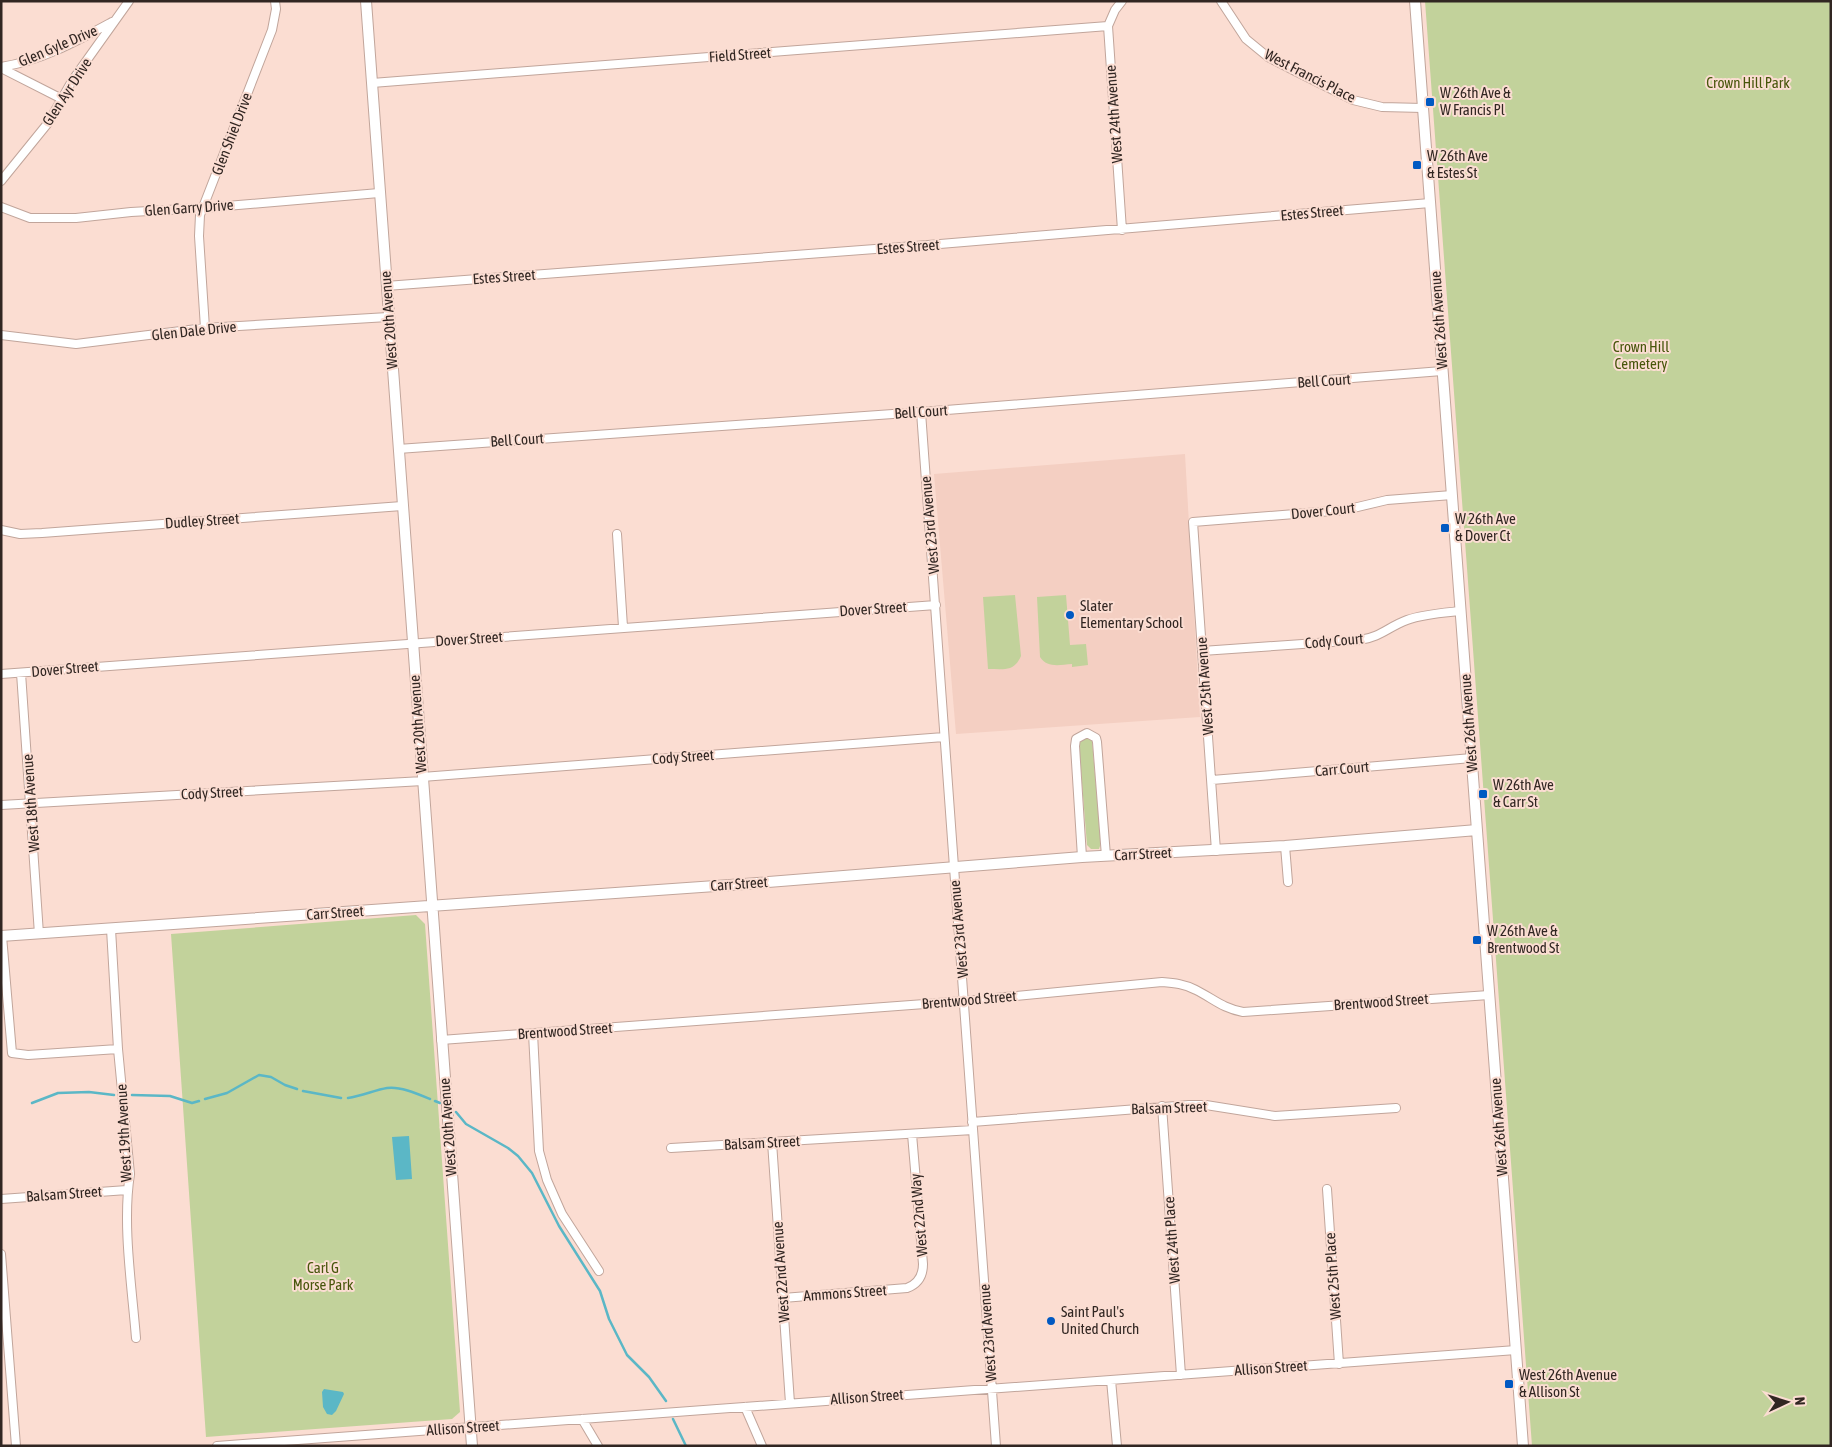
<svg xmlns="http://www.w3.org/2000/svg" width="1832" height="1447" font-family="'Asap Condensed',sans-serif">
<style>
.built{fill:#f4cfc2}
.green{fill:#c2d29b}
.water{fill:#5bb7c6}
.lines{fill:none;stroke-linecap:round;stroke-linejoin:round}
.stream{stroke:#5bb7c6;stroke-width:2.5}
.minor-casing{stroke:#c1a59b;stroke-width:10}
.tertiary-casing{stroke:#c1a59b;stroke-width:12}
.minor{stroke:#fff;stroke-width:8}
.tertiary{stroke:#fff;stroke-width:10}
.poi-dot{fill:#0159c2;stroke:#fbddd2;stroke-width:2}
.labels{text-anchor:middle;stroke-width:4;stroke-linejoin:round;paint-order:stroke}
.street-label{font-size:15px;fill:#312622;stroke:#fbddd2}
.park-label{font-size:15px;fill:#47560b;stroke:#fbddd2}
.poi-label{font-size:15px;fill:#312622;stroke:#fbddd2;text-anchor:start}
</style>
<rect width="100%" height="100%" fill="#fbddd2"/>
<path class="built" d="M 1185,454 L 1200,717 L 956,734 L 934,474 Z"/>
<path class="green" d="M 1425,1 L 1831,1 L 1831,1446 L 1532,1446 Z
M 1015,595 L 1021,656 C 1014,672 1004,669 988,669 L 983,597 Z
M 1066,595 L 1070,645 L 1086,644 L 1088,665 L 1072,667 L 1072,664 C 1059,665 1047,668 1040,657 L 1037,597 Z
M 1086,737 L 1092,740 L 1101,843 L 1099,849 L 1091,849 L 1087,845 L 1079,746 L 1080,740 Z
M 416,915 L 425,924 L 460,1412 L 452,1419 L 206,1437 L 171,934 Z"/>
<path class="water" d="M 409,1136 L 412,1179 L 396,1180 L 392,1137 Z
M 324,1389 L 343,1392 L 344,1394 L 336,1411 L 332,1415 L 327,1414 L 323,1407 L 322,1392 Z"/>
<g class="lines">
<path class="stream" d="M 303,1091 L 341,1098
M 132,1095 L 170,1096 L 192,1103 L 199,1101
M 348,1098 C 362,1096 375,1090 387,1088 C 400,1086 418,1094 430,1099
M 205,1099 L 227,1093 L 259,1075 L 271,1077 L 285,1085 L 297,1089
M 435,1101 L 440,1103
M 32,1103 L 58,1093 L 89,1092 L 114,1095
M 456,1112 L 466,1124 L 508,1148 L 518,1156 L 532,1173 L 559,1226 L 600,1291 L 609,1319 L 627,1355 L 649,1377 L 666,1401
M 673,1419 L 686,1446"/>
<defs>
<path id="minor" d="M 1122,1 L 1115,10 L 1108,26 L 1122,230
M 1221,1 L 1246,39 L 1268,57 L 1295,71 L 1353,100 L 1382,107 L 1423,108
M 1,67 C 41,61 77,41 112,22
M 1,68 L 62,99
M 372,83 L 1108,26
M 1,181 L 48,123 L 72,81 L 129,1
M 1,207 L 30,218 L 76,218 L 131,212 L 203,208 L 379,193
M 386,286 L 928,245 L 1430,203
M 205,328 L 199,236 L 200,215 L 272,30 L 276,9 L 275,1
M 1,335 L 76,344 L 205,328 L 388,317
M 921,412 L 996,1446
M 398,449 L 921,412 L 1442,371
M 1,530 L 20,534 L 42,533 L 402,506
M 617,534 L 623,627
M 1202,651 L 1360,640 C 1381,637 1388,627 1407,620 C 1424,614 1442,613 1461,611
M 21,673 L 39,934
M 1,674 L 936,605
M 422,777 L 944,737
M 1212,780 L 1472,758
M 1,805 L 423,781
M 1285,846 L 1288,882
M 1216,851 L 1193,522 L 1345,510 L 1387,500 L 1452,495
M 1082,857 L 1075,746 L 1076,739 L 1087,733 L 1096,738 L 1097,742 L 1106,856
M 111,929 L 118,1049 L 130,1174 C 122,1224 132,1287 136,1338
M 2,936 L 12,1053 L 28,1055 L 118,1049
M 533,1033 L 539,1151 L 547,1180 L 562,1214 L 599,1271
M 441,1040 L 965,1001 L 1162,982 C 1174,983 1185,984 1196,990 C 1214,999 1222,1008 1243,1012 L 1489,995
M 1162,1106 L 1181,1375
M 972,1122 L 1189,1105 L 1206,1105 L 1275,1116 L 1396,1108
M 772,1142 L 790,1403
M 671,1148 L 973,1130
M 1327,1189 L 1339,1364
M 1,1199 L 127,1190
M 1,1254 L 16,1446
M 783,1298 L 907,1288 C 918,1284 923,1276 923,1264 L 912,1134
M 1111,1380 L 1117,1446
M 745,1407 L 762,1446
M 582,1419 L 598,1446
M 217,1446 L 1516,1350"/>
<path id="tertiary" d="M 366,1 L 472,1446
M 1415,1 L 1523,1446
M 1,936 L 744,884 L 1082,857 L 1285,846 L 1477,830"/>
</defs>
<use href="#minor" class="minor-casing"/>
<use href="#tertiary" class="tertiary-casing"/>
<use href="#minor" class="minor"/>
<use href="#tertiary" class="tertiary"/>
</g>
<g class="poi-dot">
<rect x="1425" y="97" width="10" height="10" rx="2.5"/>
<rect x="1412" y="160" width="10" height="10" rx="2.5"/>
<rect x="1440" y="523" width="10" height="10" rx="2.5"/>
<circle cx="1070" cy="615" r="5"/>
<rect x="1478" y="789" width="10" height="10" rx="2.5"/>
<rect x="1472" y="935" width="10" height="10" rx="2.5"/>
<circle cx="1051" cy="1321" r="5"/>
<rect x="1504" y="1379" width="10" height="10" rx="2.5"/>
</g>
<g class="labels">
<g class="street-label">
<text transform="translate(58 46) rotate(-23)" y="5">Glen Gyle Drive</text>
<text transform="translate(740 55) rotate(-4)" y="5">Field Street</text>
<text transform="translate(1310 76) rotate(27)" y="5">West Francis Place</text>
<text transform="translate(67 92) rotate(-57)" y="5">Glen Ayr Drive</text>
<text transform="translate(1114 114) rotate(-94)" y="5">West 24th Avenue</text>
<text transform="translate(232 134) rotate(-69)" y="5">Glen Shiel Drive</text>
<text transform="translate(189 208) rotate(-4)" y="5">Glen Garry Drive</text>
<text transform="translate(1312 213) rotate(-5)" y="5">Estes Street</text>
<text transform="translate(908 247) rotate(-4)" y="5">Estes Street</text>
<text transform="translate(504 277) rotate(-4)" y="5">Estes Street</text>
<text transform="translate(389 320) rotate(-94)" y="5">West 20th Avenue</text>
<text transform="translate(1439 320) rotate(-94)" y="5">West 26th Avenue</text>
<text transform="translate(194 331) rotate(-6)" y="5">Glen Dale Drive</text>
<text transform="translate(1324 381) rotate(-4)" y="5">Bell Court</text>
<text transform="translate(921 412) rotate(-4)" y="5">Bell Court</text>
<text transform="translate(517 440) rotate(-4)" y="5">Bell Court</text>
<text transform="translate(1323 511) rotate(-6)" y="5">Dover Court</text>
<text transform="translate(202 521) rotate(-4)" y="5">Dudley Street</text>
<text transform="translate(930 525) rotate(-95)" y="5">West 23rd Avenue</text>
<text transform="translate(873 609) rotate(-4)" y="5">Dover Street</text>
<text transform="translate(469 639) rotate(-4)" y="5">Dover Street</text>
<text transform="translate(1334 641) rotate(-5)" y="5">Cody Court</text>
<text transform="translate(65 669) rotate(-5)" y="5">Dover Street</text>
<text transform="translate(1205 686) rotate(-94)" y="5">West 25th Avenue</text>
<text transform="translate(1469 723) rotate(-94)" y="5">West 26th Avenue</text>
<text transform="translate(418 724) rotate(-94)" y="5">West 20th Avenue</text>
<text transform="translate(683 757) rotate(-4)" y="5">Cody Street</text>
<text transform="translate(1342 769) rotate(-5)" y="5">Carr Court</text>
<text transform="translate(212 793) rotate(-3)" y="5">Cody Street</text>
<text transform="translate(31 803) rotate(-94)" y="5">West 18th Avenue</text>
<text transform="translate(1143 854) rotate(-3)" y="5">Carr Street</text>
<text transform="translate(739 884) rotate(-4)" y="5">Carr Street</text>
<text transform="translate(335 913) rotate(-4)" y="5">Carr Street</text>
<text transform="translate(959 929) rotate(-95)" y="5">West 23rd Avenue</text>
<text transform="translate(969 1000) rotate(-5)" y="5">Brentwood Street</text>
<text transform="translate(1381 1002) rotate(-4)" y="5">Brentwood Street</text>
<text transform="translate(565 1031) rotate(-4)" y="5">Brentwood Street</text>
<text transform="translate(1169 1108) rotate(-2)" y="5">Balsam Street</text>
<text transform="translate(448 1127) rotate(-94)" y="5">West 20th Avenue</text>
<text transform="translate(1499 1127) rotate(-94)" y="5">West 26th Avenue</text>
<text transform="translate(124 1133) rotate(-93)" y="5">West 19th Avenue</text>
<text transform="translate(762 1143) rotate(-3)" y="5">Balsam Street</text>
<text transform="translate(64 1194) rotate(-4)" y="5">Balsam Street</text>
<text transform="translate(919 1215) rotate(-95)" y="5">West 22nd Way</text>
<text transform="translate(1172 1240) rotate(-94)" y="5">West 24th Place</text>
<text transform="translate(781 1272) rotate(-94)" y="5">West 22nd Avenue</text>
<text transform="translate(1333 1276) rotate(-94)" y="5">West 25th Place</text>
<text transform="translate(845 1293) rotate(-4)" y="5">Ammons Street</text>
<text transform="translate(988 1333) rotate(-94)" y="5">West 23rd Avenue</text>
<text transform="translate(1271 1368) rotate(-4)" y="5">Allison Street</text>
<text transform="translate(867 1397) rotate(-4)" y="5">Allison Street</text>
<text transform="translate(463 1428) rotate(-4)" y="5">Allison Street</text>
</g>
<g class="park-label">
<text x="1748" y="88">Crown Hill Park</text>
<text x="1641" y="352">Crown Hill<tspan x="1641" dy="17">Cemetery</tspan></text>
<text x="323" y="1273">Carl G<tspan x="323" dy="17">Morse Park</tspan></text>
</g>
<g class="poi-label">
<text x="1440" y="98">W 26th Ave &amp;<tspan x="1440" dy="17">W Francis Pl</tspan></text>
<text x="1427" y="161">W 26th Ave<tspan x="1427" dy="17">&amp; Estes St</tspan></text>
<text x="1455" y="524">W 26th Ave<tspan x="1455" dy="17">&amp; Dover Ct</tspan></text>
<text x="1080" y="611">Slater<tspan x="1080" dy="17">Elementary School</tspan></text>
<text x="1493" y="790">W 26th Ave<tspan x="1493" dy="17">&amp; Carr St</tspan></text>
<text x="1487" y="936">W 26th Ave &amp;<tspan x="1487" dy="17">Brentwood St</tspan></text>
<text x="1061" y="1317">Saint Paul's<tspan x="1061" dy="17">United Church</tspan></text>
<text x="1519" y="1380">West 26th Avenue<tspan x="1519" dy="17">&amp; Allison St</tspan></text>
</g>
</g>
<rect width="1832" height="1447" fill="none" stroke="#312622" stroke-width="5"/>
<g transform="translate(1787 1402) rotate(86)" stroke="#fbddd2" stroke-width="4" paint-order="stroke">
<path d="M0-4L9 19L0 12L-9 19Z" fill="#312622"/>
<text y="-8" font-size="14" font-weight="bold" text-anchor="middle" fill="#312622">N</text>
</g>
</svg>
